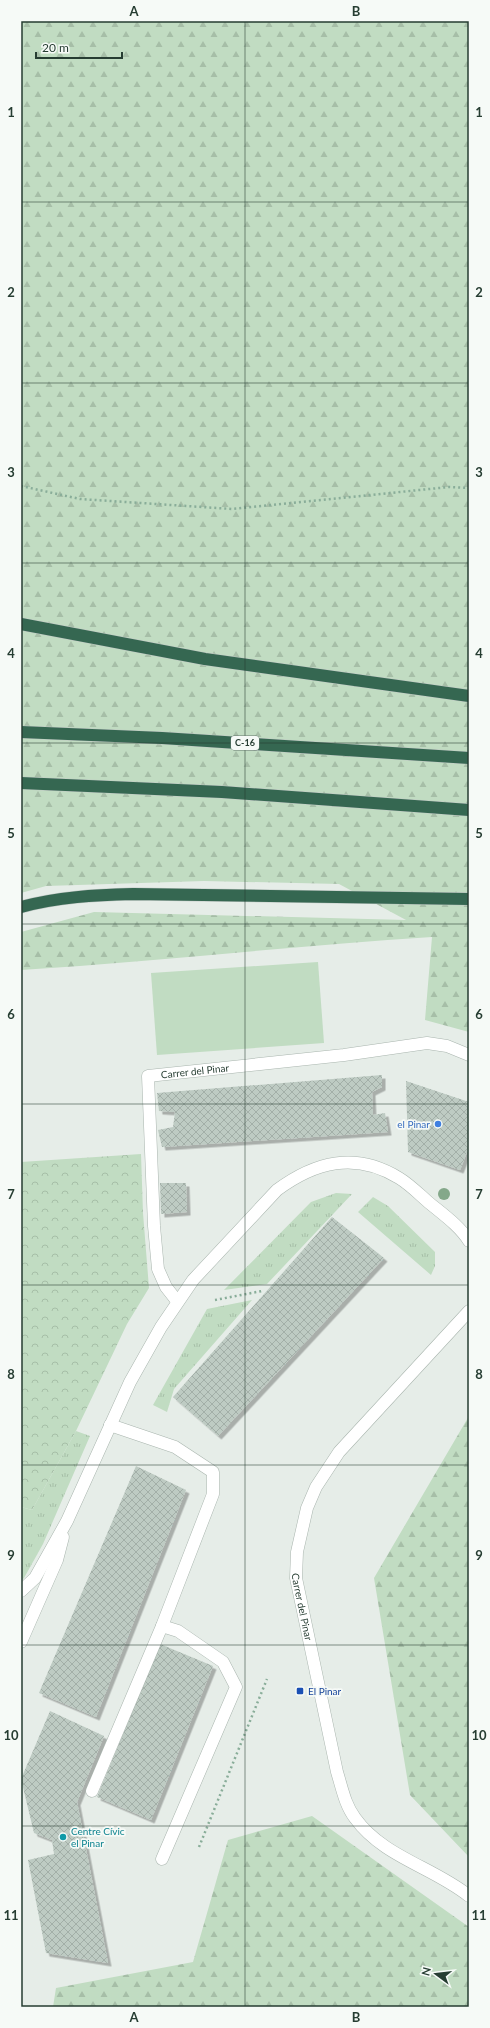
<svg xmlns="http://www.w3.org/2000/svg" width="490" height="2028" font-family="Lato,sans-serif">
<style>
.grass{fill:url(#grass-tufts)}
.forest{fill:url(#forest-firs)}
.park{fill:url(#park-crowns)}
.pitch{fill:#c1dcc2}
.building{fill:url(#building-cross-hatch);filter:url(#shadow)}
.lines{fill:none;stroke-linecap:round;stroke-linejoin:round}
.street-casing{stroke:#a9b5ae;stroke-width:13}
.highway-casing{stroke:#c2c9c6;stroke-width:13}
.path{stroke:#89ad99;stroke-width:2.5;stroke-dasharray:2 3;stroke-linecap:butt}
.street{stroke:#fff;stroke-width:12}
.highway{stroke:#356751;stroke-width:12}
.tree{fill:#84a88a}
.grid{fill:none;stroke:#263d32;stroke-width:1;stroke-opacity:0.55}
.shop-dot{fill:#3f7fe0;stroke:#f6faf7;stroke-width:1.5}
.transit-dot{fill:#1a4fb4;stroke:#f6faf7;stroke-width:1.5}
.culture-dot{fill:#0f9aa8;stroke:#f6faf7;stroke-width:1.5}
.labels{text-anchor:middle;stroke-width:3.5;stroke-linejoin:round;paint-order:stroke}
.shield{fill:#f6faf7;stroke:#64766d;stroke-width:1}
.shield-label{font-size:9px;font-weight:bold;fill:#263d32}
.street-label{font-size:10px;fill:#263d32;stroke:#f6faf7}
.shop-label{font-size:10px;fill:#366cbe;stroke:#f6faf7;text-anchor:end}
.transit-label{font-size:10px;fill:#164399;stroke:#f6faf7;text-anchor:start}
.culture-label{font-size:10px;fill:#0d838f;stroke:#f6faf7;text-anchor:start}
.neatline{fill:none;stroke:#263d32;stroke-width:1.5}
.grid-label{font-size:13px;text-anchor:middle;font-weight:bold;fill:#263d32}
</style>
<defs>
<pattern id="grass-tufts" width="24" height="20" patternUnits="userSpaceOnUse"><rect width="24" height="20" fill="#c1dcc2"/><path d="M3 7l-1-3M5 7V3M7 7l1-3M15 17l-1-3M17 17v-4M19 17l1-3" fill="none" stroke="#a6bea7"/></pattern>
<pattern id="forest-firs" width="22" height="20" patternUnits="userSpaceOnUse"><rect width="22" height="20" fill="#c1dcc2"/><path d="M5 1l3.5 6h-7zM16 11l3.5 6h-7z" fill="#a6bea7"/></pattern>
<pattern id="park-crowns" width="20" height="18" patternUnits="userSpaceOnUse"><rect width="20" height="18" fill="#c1dcc2"/><path d="M2 6a3 3 0 1 1 6 0M12 15a3 3 0 1 1 6 0" fill="none" stroke="#a6bea7"/></pattern>
<pattern id="building-cross-hatch" width="8" height="8" patternUnits="userSpaceOnUse"><rect width="8" height="8" fill="#becbc3"/><path d="M0 0l8 8M0 8l8-8" fill="none" stroke="#a3afa8"/></pattern>
<filter id="shadow"><feDropShadow dx="3.5" dy="3.5" stdDeviation="0" flood-color="#0004"/></filter>
</defs>
<rect width="100%" height="100%" fill="#e6ede8"/>
<path class="grass" d="M 336,1193 L 352,1194 L 267,1284 L 224,1290 L 311,1202 Z
M 373,1197 L 388,1206 L 435,1252 L 435,1266 L 431,1275 L 358,1212 Z
M 252,1300 L 174,1389 L 167,1412 L 153,1405 L 207,1309 Z
M 76,1431 L 90,1436 L 43,1544 L 24,1578 L 21,1581 L 21,1507 L 32,1510 Z"/>
<path class="forest" d="M 21,21 L 469,21 L 469,1032 L 425,1020 L 432,937 C 295,946 158,961 21,970 L 21,932 L 94,912 L 406,920 L 339,884 L 204,881 L 46,886 L 21,893 Z
M 469,1416 L 469,1857 L 410,1795 L 374,1578 Z
M 312,1816 L 469,1927 L 469,2007 L 53,2007 L 56,1988 L 193,1962 L 228,1840 Z"/>
<path class="park" d="M 141,1154 L 143,1213 L 149,1288 L 127,1324 L 76,1431 L 32,1510 L 21,1507 L 22,1280 L 21,1279 L 21,1162 Z"/>
<path class="pitch" d="M 318,962 L 324,1043 L 157,1055 L 151,973 Z"/>
<path class="building" d="M 382,1075 L 382,1087 L 372,1092 L 373,1115 L 385,1113 L 388,1132 L 162,1147 L 158,1130 L 173,1127 L 175,1112 L 159,1111 L 157,1093 Z
M 406,1081 L 469,1102 L 469,1147 L 460,1170 L 408,1152 Z
M 160,1183 L 186,1183 L 187,1212 L 161,1214 Z
M 332,1217 L 384,1258 L 218,1436 L 173,1397 Z
M 136,1466 L 186,1490 L 96,1717 L 39,1693 Z
M 160,1644 L 213,1666 L 151,1820 L 97,1797 Z
M 50,1711 L 104,1736 L 77,1802 L 108,1963 L 46,1953 L 28,1860 L 54,1854 L 52,1840 L 34,1833 L 21,1779 Z"/>
<g class="lines">
<defs>
<g id="street">
<path id="s1" d="M 177,1301 L 166,1287 L 158,1269 L 154,1226 L 148,1076 L 344,1055 L 427,1043 L 447,1046 L 469,1055"/>
<path id="s2" d="M 469,1311 L 339,1452 L 316,1487 L 307,1508 L 297,1552 L 296,1578 L 337,1772 C 342,1788 345,1805 355,1818 C 383,1857 433,1867 469,1896"/>
<path d="M 21,1591 L 35,1578 L 67,1521 L 130,1382 L 161,1327 L 193,1280 L 277,1190 C 315,1162 355,1151 399,1178 C 409,1184 418,1193 427,1201 C 441,1213 459,1225 469,1241"/>
<path d="M 162,1626 L 178,1631 L 223,1662 L 236,1687 L 162,1859"/>
<path d="M 21,1642 L 57,1560 L 63,1537"/>
<path d="M 92,1791 L 162,1626 L 213,1494 L 213,1472 L 175,1447 L 110,1425"/>
</g>
<path id="highway" d="M 21,624 L 205,659 L 469,696
M 21,732 L 162,738 L 469,758
M 21,783 L 222,792 L 469,810
M 21,907 C 58,897 95,895 133,894 L 469,899"/>
</defs>
<use href="#street" class="street-casing"/>
<use href="#highway" class="highway-casing"/>
<path class="path" d="M 21,486 L 80,499 L 232,509 L 449,487 L 469,488
M 215,1300 L 262,1291
M 199,1847 L 267,1679"/>
<use href="#street" class="street"/>
<use href="#highway" class="highway"/>
</g>
<circle class="tree" cx="444" cy="1194" r="6"/>
<path class="grid" d="M 245,21 L 245,2007M 21,202 L 469,202M 21,383 L 469,383M 21,563 L 469,563M 21,743 L 469,743M 21,924 L 469,924M 21,1104 L 469,1104M 21,1285 L 469,1285M 21,1465 L 469,1465M 21,1645 L 469,1645M 21,1826 L 469,1826"/>
<circle class="shop-dot" cx="438" cy="1124" r="4"/>
<rect class="transit-dot" x="296" y="1687" width="8" height="8" rx="2"/>
<circle class="culture-dot" cx="63" cy="1837" r="4"/>
<g class="labels">
<rect class="shield" x="231" y="736" width="28" height="14" rx="3"/>
<g class="shield-label">
<text x="245" y="746">C-16</text>
</g>
<g class="street-label">
<text dy="4" stroke="none"><textPath href="#s1" startOffset="278">Carrer del Pinar</textPath></text>
<text dy="4" stroke="none"><textPath href="#s2" startOffset="357">Carrer del Pinar</textPath></text>
</g>
<g class="shop-label">
<text x="430" y="1128">el Pinar</text>
</g>
<g class="transit-label">
<text x="308" y="1695">El Pinar</text>
</g>
<g class="culture-label">
<text x="71" y="1835">Centre Cívic<tspan x="71" dy="12">el Pinar</tspan></text>
</g>
</g>
<rect width="490" height="2028" fill="none" stroke="#f6faf7" stroke-width="44"/>
<g transform="translate(436 1974) rotate(285)" stroke="#f6faf7" stroke-width="3" paint-order="stroke">
<path d="M0-3L7 15L0 10L-7 15Z" fill="#263d32"/>
<text y="-6" font-size="11" font-weight="bold" text-anchor="middle" fill="#263d32">N</text>
</g>
<path d="M36 52v6h86v-6" fill="none" stroke="#263d32" stroke-width="2"/>
<text x="42" y="52" font-size="12" fill="#263d32" stroke="#f6faf7" stroke-width="3" paint-order="stroke">20 m</text>
<rect x="22" y="22" width="446" height="1984" class="neatline"/>
<g class="grid-label">
<text x="134" y="16">A</text>
<text x="356" y="16">B</text>
<text x="11" y="117">1</text>
<text x="479" y="117">1</text>
<text x="11" y="297">2</text>
<text x="479" y="297">2</text>
<text x="11" y="477">3</text>
<text x="479" y="477">3</text>
<text x="11" y="658">4</text>
<text x="479" y="658">4</text>
<text x="11" y="838">5</text>
<text x="479" y="838">5</text>
<text x="11" y="1019">6</text>
<text x="479" y="1019">6</text>
<text x="11" y="1199">7</text>
<text x="479" y="1199">7</text>
<text x="11" y="1379">8</text>
<text x="479" y="1379">8</text>
<text x="11" y="1560">9</text>
<text x="479" y="1560">9</text>
<text x="11" y="1740">10</text>
<text x="479" y="1740">10</text>
<text x="11" y="1920">11</text>
<text x="479" y="1920">11</text>
<text x="134" y="2022">A</text>
<text x="356" y="2022">B</text>
</g>
</svg>
